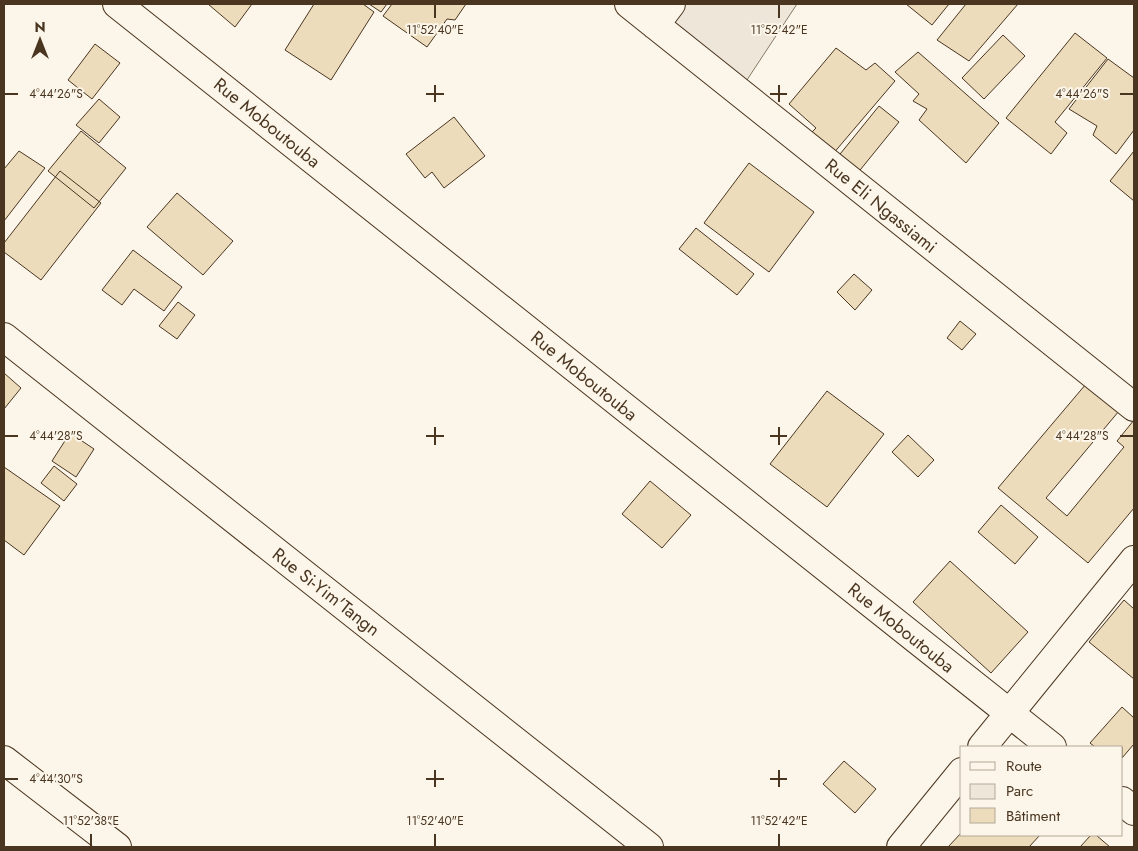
<svg xmlns="http://www.w3.org/2000/svg" width="1138" height="851" font-family="Jost,sans-serif">
<style>
.green{fill:#ede6d9;stroke:#887966}
.building{fill:#ecdcbc;stroke:#4a3520}
.lines{fill:none;stroke-linecap:round;stroke-linejoin:round}
.minor-casing{stroke:#4a3520;stroke-width:30}
.minor{stroke:#fbf6e9;stroke-width:28}
.ticks{fill:none;stroke:#4a3520;stroke-width:2}
.labels{text-anchor:middle;stroke-width:4;stroke-linejoin:round;paint-order:stroke}
.street-label{font-size:18px;fill:#4a3520;stroke:#fbf6e9}
.ticks-label{font-size:12px;text-anchor:middle;fill:#4a3520;stroke:#fbf6e9;stroke-width:4;stroke-linejoin:round;paint-order:stroke}
</style>
<rect width="100%" height="100%" fill="#fbf6e9"/>
<path class="green" d="M 646,4 L 797,4 L 739,92 Z"/>
<path class="building" d="M 208,4 L 252,4 L 235,27 Z
M 314,4 L 363,4 L 374,12 L 331,80 L 285,50 Z
M 369,4 L 387,4 L 381,12 Z
M 392,4 L 466,4 L 455,20 L 447,19 L 427,47 L 383,16 Z
M 906,4 L 949,4 L 932,25 Z
M 966,4 L 1018,4 L 969,61 L 937,40 Z
M 1075,33 L 1107,58 L 1055,122 L 1067,133 L 1051,154 L 1006,118 Z
M 1003,35 L 1025,56 L 984,99 L 962,78 Z
M 95,44 L 120,63 L 92,99 L 68,80 Z
M 836,48 L 866,70 L 875,63 L 895,81 L 832,155 L 808,136 L 816,128 L 789,104 Z
M 918,52 L 999,123 L 966,163 L 919,120 L 927,109 L 913,101 L 919,94 L 895,72 Z
M 1108,59 L 1134,78 L 1134,130 L 1116,154 L 1093,135 L 1097,126 L 1069,109 Z
M 99,99 L 120,117 L 99,143 L 76,125 Z
M 879,106 L 899,122 L 852,180 L 832,164 Z
M 454,117 L 485,156 L 444,188 L 432,172 L 425,178 L 406,154 Z
M 81,131 L 126,168 L 94,208 L 48,171 Z
M 19,151 L 45,168 L 4,221 L 4,169 Z
M 1134,151 L 1134,201 L 1110,181 Z
M 749,163 L 814,212 L 769,272 L 704,223 Z
M 60,171 L 101,203 L 41,280 L 4,252 L 4,243 Z
M 177,193 L 233,241 L 203,275 L 147,227 Z
M 696,228 L 754,274 L 737,295 L 679,249 Z
M 133,250 L 182,287 L 164,311 L 134,289 L 122,305 L 102,290 Z
M 854,274 L 872,290 L 855,310 L 837,292 Z
M 178,302 L 195,315 L 177,339 L 159,326 Z
M 960,321 L 976,334 L 962,350 L 947,338 Z
M 4,373 L 21,388 L 4,409 Z
M 1086,384 L 1119,411 L 1046,498 L 1067,516 L 1124,447 L 1117,441 L 1134,420 L 1134,508 L 1088,563 L 998,488 Z
M 827,391 L 884,434 L 827,507 L 770,464 Z
M 70,433 L 94,449 L 76,477 L 52,461 Z
M 908,435 L 934,460 L 918,477 L 892,452 Z
M 54,466 L 77,484 L 64,501 L 41,483 Z
M 4,467 L 60,506 L 24,555 L 4,540 Z
M 650,481 L 691,515 L 662,548 L 622,514 Z
M 1001,505 L 1038,537 L 1015,564 L 978,532 Z
M 950,561 L 1028,632 L 991,673 L 913,602 Z
M 1124,600 L 1134,609 L 1134,679 L 1089,642 Z
M 1122,707 L 1134,718 L 1134,744 L 1122,758 L 1122,747 L 1095,747 L 1090,743 Z
M 844,761 L 876,789 L 855,813 L 823,784 Z
M 962,832 L 962,835 L 1040,835 L 1029,847 L 948,847 Z
M 1091,835 L 1096,835 L 1110,847 L 1080,847 Z"/>
<g class="lines">
<defs>
<path id="minor" d="M 117,4 L 1052,747
M 629,4 L 1134,407
M 655,25 L 671,4
M 4,337 L 649,847
M 982,747 L 1134,560
M 4,760 L 117,847
M 1122,801 L 1134,811
M 901,847 L 962,772"/>
</defs>
<use href="#minor" class="minor-casing"/>
<use href="#minor" class="minor"/>
</g>
<path class="ticks" d="M 435,5 L 435,18M 779,5 L 779,18M 435,85 L 435,102M 779,85 L 779,102M 5,94 L 18,94M 426,94 L 444,94M 770,94 L 787,94M 1120,94 L 1133,94M 435,427 L 435,445M 779,427 L 779,445M 5,436 L 18,436M 426,436 L 444,436M 770,436 L 787,436M 1120,436 L 1133,436M 435,770 L 435,787M 779,770 L 779,787M 5,779 L 18,779M 426,779 L 444,779M 770,779 L 787,779M 91,834 L 91,846M 435,834 L 435,846M 779,834 L 779,846"/>
<g class="labels">
<g class="street-label">
<text transform="translate(267 123) rotate(39)" y="6">Rue Moboutouba</text>
<text transform="translate(881 206) rotate(39)" y="6">Rue Eli Ngassiami</text>
<text transform="translate(584 376) rotate(39)" y="6">Rue Moboutouba</text>
<text transform="translate(326 592) rotate(38)" y="6">Rue Si-Yim'Tangn</text>
<text transform="translate(901 628) rotate(39)" y="6">Rue Moboutouba</text>
</g>
</g>
<g class="ticks-label">
<text x="435" y="34">11°52'40"E</text>
<text x="779" y="34">11°52'42"E</text>
<text x="56" y="98">4°44'26"S</text>
<text x="1082" y="98">4°44'26"S</text>
<text x="56" y="440">4°44'28"S</text>
<text x="1082" y="440">4°44'28"S</text>
<text x="56" y="783">4°44'30"S</text>
<text x="91" y="825">11°52'38"E</text>
<text x="435" y="825">11°52'40"E</text>
<text x="779" y="825">11°52'42"E</text>
</g>
<rect width="1138" height="851" fill="none" stroke="#4a3520" stroke-width="10"/>
<rect x="960" y="746" width="162" height="90" fill="#fbf6e9" stroke="#b4a999"/>
<rect x="970" y="762" width="25" height="8" fill="#fbf6e9" stroke="#b4a999"/>
<text x="1006" y="771" font-size="15" fill="#4a3520">Route</text>
<rect x="970" y="784" width="25" height="15" fill="#ede6d9" stroke="#b4a999"/>
<text x="1006" y="796" font-size="15" fill="#4a3520">Parc</text>
<rect x="970" y="808" width="25" height="15" fill="#ecdcbc" stroke="#b4a999"/>
<text x="1006" y="821" font-size="15" fill="#4a3520">Bâtiment</text>
<g transform="translate(40 40)" stroke="#fbf6e9" stroke-width="4" paint-order="stroke">
<path d="M0-4L9 19L0 12L-9 19Z" fill="#4a3520"/>
<text y="-8" font-size="14" font-weight="bold" text-anchor="middle" fill="#4a3520">N</text>
</g>
</svg>
